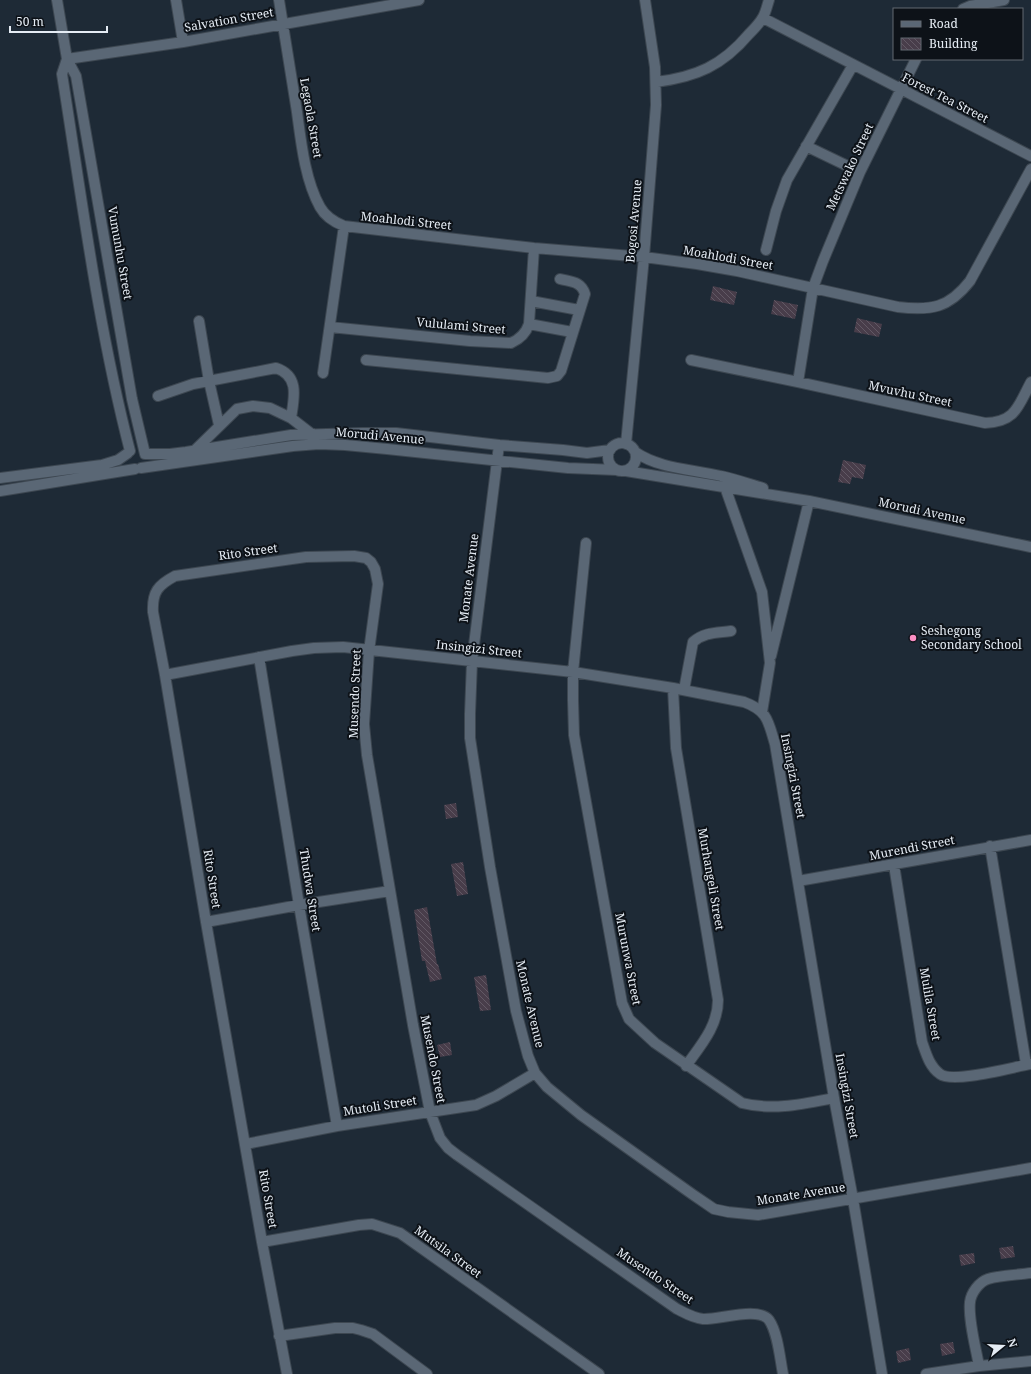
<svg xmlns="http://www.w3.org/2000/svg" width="1031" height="1374" font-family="'Noto Serif',serif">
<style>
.building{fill:url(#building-back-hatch)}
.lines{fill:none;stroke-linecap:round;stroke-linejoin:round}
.minor-casing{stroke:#3d4751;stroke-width:12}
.minor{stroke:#5a6775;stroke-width:10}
.poi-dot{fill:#fb8fc4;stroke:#0d1218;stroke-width:1.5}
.labels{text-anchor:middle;stroke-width:4;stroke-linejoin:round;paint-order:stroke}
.street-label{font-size:12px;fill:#e5ecf4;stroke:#0d1218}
.poi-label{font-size:12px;fill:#e5ecf4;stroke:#0d1218;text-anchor:start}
</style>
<defs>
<pattern id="building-back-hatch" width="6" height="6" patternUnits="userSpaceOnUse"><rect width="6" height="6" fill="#483d4a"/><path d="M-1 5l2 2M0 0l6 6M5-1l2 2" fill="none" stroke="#625965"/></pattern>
</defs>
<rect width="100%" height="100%" fill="#1e2a36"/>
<path class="building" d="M 713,286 L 737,292 L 734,305 L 710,300 Z
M 774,300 L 798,305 L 795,319 L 771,314 Z
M 857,318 L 882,324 L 879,337 L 854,332 Z
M 843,460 L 866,465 L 863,479 L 852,477 L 850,484 L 838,482 Z
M 456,803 L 458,817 L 446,819 L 444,805 Z
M 463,862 L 468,894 L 457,896 L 451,864 Z
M 427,907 L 437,964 L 438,964 L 442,979 L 430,982 L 425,961 L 422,961 L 414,910 Z
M 486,975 L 491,1010 L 480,1011 L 474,977 Z
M 450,1042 L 452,1055 L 440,1057 L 437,1045 Z
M 1013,1246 L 1015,1257 L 1001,1259 L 999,1248 Z
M 974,1253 L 975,1263 L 961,1266 L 959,1255 Z
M 953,1342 L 955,1353 L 942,1356 L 940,1344 Z
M 909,1348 L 911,1360 L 898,1363 L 896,1351 Z"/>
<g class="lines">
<defs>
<path id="minor" d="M 57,0 L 67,59 L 76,76 L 132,399 L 145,454 L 170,454 L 186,452 L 291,435 L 362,433 L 396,433 L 499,445 L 563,450 L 587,453 L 610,450
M 176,0 L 183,42
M 279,0 C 285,37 291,75 297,112 C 301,142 305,180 320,207 C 325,216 334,222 344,226 L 534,248 L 644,257 L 697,264 L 737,271 L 898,307 C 931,311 949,308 970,281 L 1031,169
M 963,9 L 970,6 L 1004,0
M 763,18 L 1031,156
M 67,59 L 62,74 C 82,200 98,327 130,451
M 67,59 L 183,42 L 419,0
M 656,82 C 696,77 722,66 749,34 C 754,29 760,23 763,17 C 766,12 767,6 769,0
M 806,146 L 860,172
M 766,250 L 776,211 L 787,180 L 853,65
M 531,301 L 579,310
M 199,321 L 209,381 L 219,425
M 529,324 L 572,332
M 330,327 L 470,341 L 511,343 C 520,339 526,333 529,324 L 534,248
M 366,360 L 548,378 L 557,376 L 561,371 L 585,294 C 581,281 571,282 560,279
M 691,360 L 798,382 L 985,423 C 1016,422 1018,406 1031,382
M 323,373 L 344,226
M 798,382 L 813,288 L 823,261 L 860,172 L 916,59
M 158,396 L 193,384 L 276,368 C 300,376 294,398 291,418
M608 457a14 14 0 1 1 28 0a14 14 0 1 1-28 0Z
M 626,444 L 644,257 L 656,105 L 655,67 L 645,0
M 499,445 L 472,661 L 470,714 L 470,738 L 490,867 L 516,1011 L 528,1056 L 535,1073 L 547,1087 L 581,1115 L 692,1194 L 714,1209 L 728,1212 L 758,1215 L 1031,1168
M 194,451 L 237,409 L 253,406 L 270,408 L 291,418 L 313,435
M 635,452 C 660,469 692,469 721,476 C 735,479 749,484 763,488
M 141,468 L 293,446 L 319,444 L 345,445 L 387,449 L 568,468 L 617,470
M 626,471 L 809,501 L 1031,547
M 0,478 L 102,465 L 118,460 L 128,453
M 725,487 L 762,592 L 770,663 L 762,712
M 0,491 L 135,469
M 586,543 L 573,672 L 573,700 L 574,735 L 622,1003 L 629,1019 L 655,1043 L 742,1103 C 773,1111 803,1104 834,1098
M 771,656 L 809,501
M 259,657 L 299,905 L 337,1126
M 165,675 L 292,651 L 314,648 L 343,647 L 573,672 L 673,688 L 744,702 C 768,711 768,721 775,744 L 834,1098 L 853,1199 L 882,1374
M 673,688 L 676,748 L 718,1000 C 718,1026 701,1045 686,1066
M 684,690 L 693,642 C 704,632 717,633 731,631
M 990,846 L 1026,1064
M 894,865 L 922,1042 C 926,1053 929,1066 940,1074 C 953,1084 1013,1067 1031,1064
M 798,881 L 1031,840
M 206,922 L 299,905 L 390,891
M 246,1144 L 337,1126 L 476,1105 L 496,1096 L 535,1073
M 262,1242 L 359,1225 L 372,1224 L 400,1233 L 599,1374
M 279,1336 L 335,1328 L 353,1328 L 361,1330 L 373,1334 L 427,1374
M 979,1366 C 976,1348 968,1320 970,1302 C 971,1293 979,1282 988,1279 C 1001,1275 1018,1275 1031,1273
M 287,1374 L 262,1242 L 206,922 L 165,675 L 153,612 C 152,592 158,585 175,576 L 306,557 L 354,556 L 366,558 L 371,562 L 375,569 L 378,584 L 369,651 L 364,724 L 367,755 L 413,1025 L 430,1112 L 440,1138 L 448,1148 L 457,1155 L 677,1309 C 685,1313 693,1318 703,1319 C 719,1320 758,1306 769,1320 C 778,1333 780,1359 783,1374
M 926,1374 L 979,1366 L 1031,1361"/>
</defs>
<use href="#minor" class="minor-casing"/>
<use href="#minor" class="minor"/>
</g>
<circle class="poi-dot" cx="913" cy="638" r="4"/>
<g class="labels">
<g class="street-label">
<text transform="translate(229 20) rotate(-10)" y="4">Salvation Street</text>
<text transform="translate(945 98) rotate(27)" y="4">Forest Tea Street</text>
<text transform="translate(311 118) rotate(80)" y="4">Legaola Street</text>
<text transform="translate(850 167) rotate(-65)" y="4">Metswako Street</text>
<text transform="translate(406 221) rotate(6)" y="4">Moahlodi Street</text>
<text transform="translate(634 221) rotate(-85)" y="4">Bogosi Avenue</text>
<text transform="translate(120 253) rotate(80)" y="4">Vumunhu Street</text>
<text transform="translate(728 258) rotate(10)" y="4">Moahlodi Street</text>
<text transform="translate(461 326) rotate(5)" y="4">Vululami Street</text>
<text transform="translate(910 394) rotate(12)" y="4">Mvuvhu Street</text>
<text transform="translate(380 436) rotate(5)" y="4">Morudi Avenue</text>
<text transform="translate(922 511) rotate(12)" y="4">Morudi Avenue</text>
<text transform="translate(248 552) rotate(-8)" y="4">Rito Street</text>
<text transform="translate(469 578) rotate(-83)" y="4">Monate Avenue</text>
<text transform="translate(479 649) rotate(6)" y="4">Insingizi Street</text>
<text transform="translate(355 694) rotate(-88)" y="4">Musendo Street</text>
<text transform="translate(793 776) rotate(79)" y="4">Insingizi Street</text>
<text transform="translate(912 848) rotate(-11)" y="4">Murendi Street</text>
<text transform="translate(212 879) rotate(81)" y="4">Rito Street</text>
<text transform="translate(711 879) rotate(80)" y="4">Murhangeli Street</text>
<text transform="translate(310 890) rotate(81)" y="4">Thudwa Street</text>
<text transform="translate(628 959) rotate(79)" y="4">Murunwa Street</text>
<text transform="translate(530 1004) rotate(77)" y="4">Monate Avenue</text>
<text transform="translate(930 1004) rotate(80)" y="4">Mulila Street</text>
<text transform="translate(433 1059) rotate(79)" y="4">Musendo Street</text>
<text transform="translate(847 1096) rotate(80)" y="4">Insingizi Street</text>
<text transform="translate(380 1106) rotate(-9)" y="4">Mutoli Street</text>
<text transform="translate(801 1194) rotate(-9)" y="4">Monate Avenue</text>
<text transform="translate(268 1199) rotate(80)" y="4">Rito Street</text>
<text transform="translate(448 1252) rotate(36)" y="4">Mutsila Street</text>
<text transform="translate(655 1276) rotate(34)" y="4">Musendo Street</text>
</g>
<g class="poi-label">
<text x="921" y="635">Seshegong<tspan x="921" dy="14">Secondary School</tspan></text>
</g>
</g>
<rect x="893" y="8" width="130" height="52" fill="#0d1218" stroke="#636970"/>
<rect x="901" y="21" width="20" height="6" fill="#5a6775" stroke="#636970"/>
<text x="929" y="28" font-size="12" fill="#e5ecf4">Road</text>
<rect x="901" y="38" width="20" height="12" fill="url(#building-back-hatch)" stroke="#636970"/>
<text x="929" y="48" font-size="12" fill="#e5ecf4">Building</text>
<g transform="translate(1003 1346) rotate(72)" stroke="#0d1218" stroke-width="3" paint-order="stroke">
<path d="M0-3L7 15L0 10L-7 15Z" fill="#e5ecf4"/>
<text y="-6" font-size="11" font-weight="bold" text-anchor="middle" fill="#e5ecf4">N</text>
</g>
<path d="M10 26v6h97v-6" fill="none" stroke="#e5ecf4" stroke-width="2"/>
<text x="16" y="26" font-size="12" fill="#e5ecf4" stroke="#0d1218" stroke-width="3" paint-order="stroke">50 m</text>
</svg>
